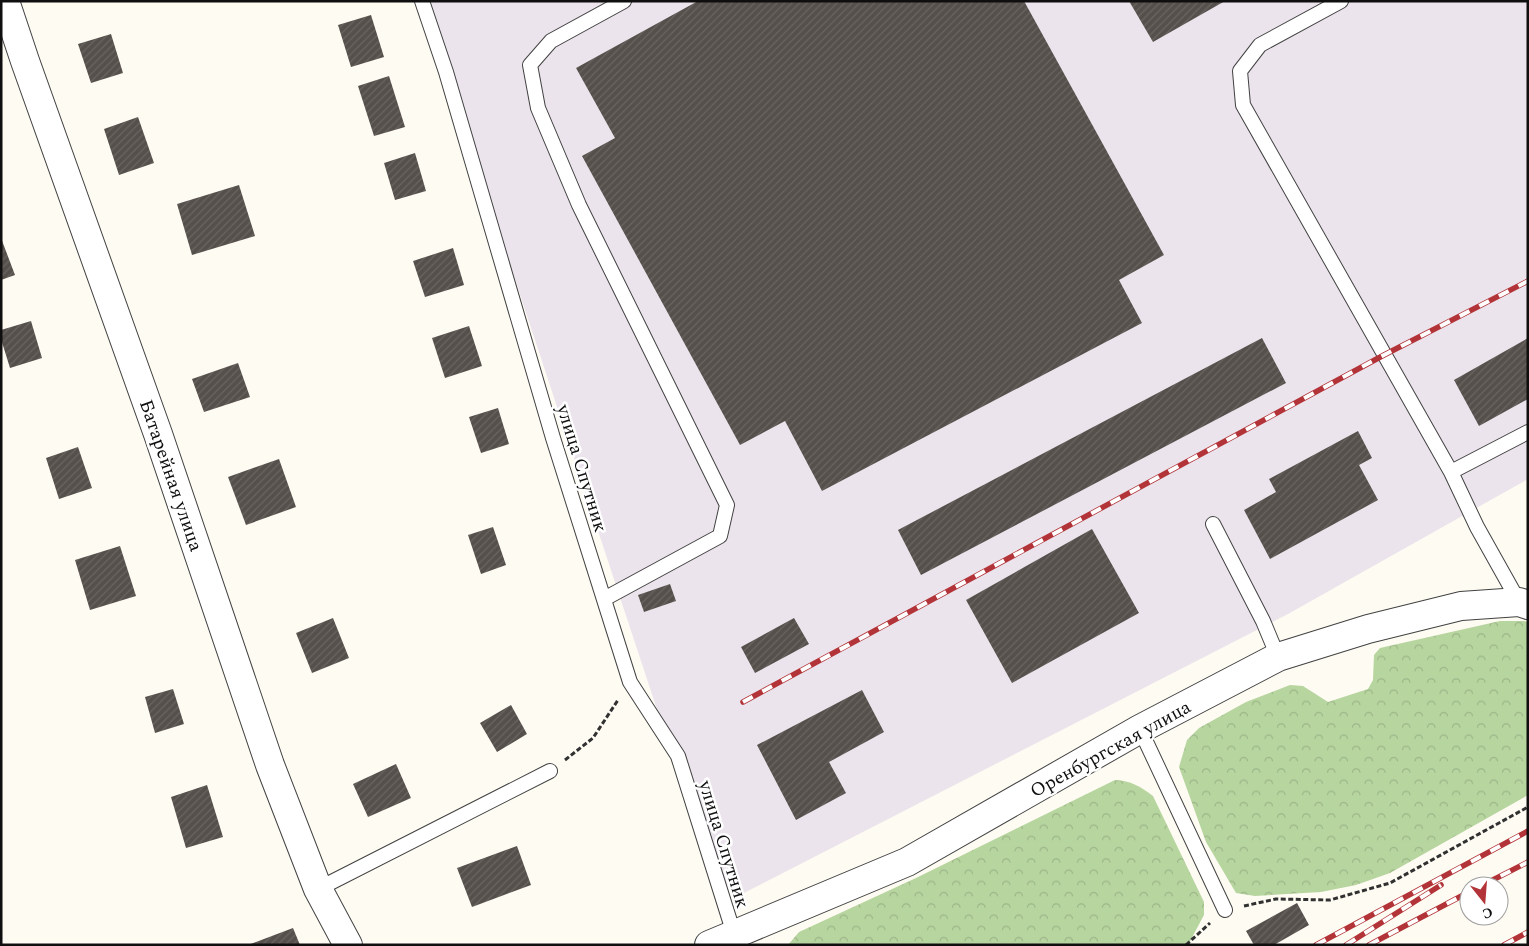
<svg xmlns="http://www.w3.org/2000/svg" width="1529" height="946" font-family="Spectral,serif">
<style>
.industrial{fill:#ece4ec}
.forest{fill:url(#forest-crowns)}
.building{fill:url(#building-hatch)}
.lines{fill:none;stroke-linecap:round;stroke-linejoin:round}
.service-casing{stroke:#424242;stroke-width:16}
.minor-casing{stroke:#424242;stroke-width:30}
.path{stroke:#313131;stroke-width:3;stroke-dasharray:5 2.5;stroke-linecap:butt}
.service{stroke:#fff;stroke-width:14}
.minor{stroke:#fff;stroke-width:28}
.rail-casing{stroke:#b23338;stroke-width:5.5}
.rail{stroke:#fff;stroke-width:4;stroke-dasharray:11;stroke-linecap:butt}
.labels{text-anchor:middle;stroke-width:5;stroke-linejoin:round;paint-order:stroke}
.street-label{font-size:19px;fill:#0f0f0f;stroke:#fff}
</style>
<defs>
<pattern id="forest-crowns" width="20" height="18" patternUnits="userSpaceOnUse" patternTransform="scale(1.25)"><rect width="20" height="18" fill="#b7d59f"/><path d="M2 6a3 3 0 1 1 6 0M12 15a3 3 0 1 1 6 0" fill="none" stroke="#9cb688"/></pattern>
<pattern id="building-hatch" width="6" height="6" patternUnits="userSpaceOnUse" patternTransform="scale(1.25)"><rect width="6" height="6" fill="#56504c"/><path d="M-1 1l2-2M0 6l6-6M5 7l2-2" fill="none" stroke="#696561"/></pattern>
</defs>
<rect width="100%" height="100%" fill="#fefbf2"/>
<path class="industrial" d="M 423,1 L 1528,1 L 1528,479 L 1288,614 L 742,894 L 712,876 Z"/>
<path class="forest" d="M 1500,621 L 1524,621 L 1528,622 L 1528,795 L 1390,873 L 1356,885 L 1321,892 L 1255,896 L 1236,893 L 1206,842 L 1179,767 L 1187,740 L 1199,728 L 1246,702 L 1290,685 L 1303,686 L 1328,702 L 1368,689 L 1373,680 L 1374,655 L 1380,648 Z
M 1115,780 C 1131,781 1140,786 1153,796 L 1204,902 L 1204,915 L 1188,945 L 788,945 L 799,932 L 916,878 Z"/>
<path class="building" d="M 698,1 L 1024,1 L 1164,255 L 1119,280 L 1142,323 L 822,491 L 785,421 L 740,445 L 582,156 L 615,138 L 576,68 Z
M 1129,1 L 1225,1 L 1153,42 Z
M 371,15 L 384,57 L 351,67 L 338,25 Z
M 111,34 L 123,73 L 91,83 L 78,44 Z
M 389,76 L 405,127 L 374,136 L 358,86 Z
M 138,117 L 154,163 L 119,175 L 104,129 Z
M 415,153 L 426,191 L 395,200 L 384,163 Z
M 239,185 L 255,236 L 192,255 L 177,204 Z
M 1,238 L 15,275 L 1,280 Z
M 453,248 L 464,285 L 425,297 L 413,261 Z
M 31,321 L 42,358 L 10,368 L 1,339 L 1,330 Z
M 469,326 L 482,366 L 445,378 L 432,338 Z
M 1262,338 L 1286,383 L 921,575 L 898,530 Z
M 1528,338 L 1528,399 L 1479,426 L 1454,380 Z
M 238,363 L 250,397 L 204,412 L 192,379 Z
M 498,408 L 509,444 L 481,453 L 469,417 Z
M 1358,431 L 1372,458 L 1359,465 L 1378,500 L 1270,559 L 1244,510 L 1276,492 L 1269,479 Z
M 78,447 L 92,488 L 59,499 L 46,458 Z
M 279,459 L 296,507 L 246,525 L 228,477 Z
M 493,527 L 506,565 L 481,574 L 468,535 Z
M 1092,529 L 1139,613 L 1012,683 L 966,600 Z
M 120,546 L 136,596 L 90,610 L 75,560 Z
M 670,584 L 676,601 L 644,612 L 638,595 Z
M 333,618 L 349,658 L 312,673 L 296,633 Z
M 794,618 L 809,644 L 755,673 L 741,647 Z
M 173,689 L 184,724 L 155,733 L 145,697 Z
M 862,690 L 884,732 L 829,762 L 846,793 L 796,820 L 757,745 Z
M 511,705 L 527,734 L 497,752 L 480,723 Z
M 396,764 L 411,798 L 368,817 L 353,784 Z
M 207,785 L 223,837 L 186,848 L 171,797 Z
M 517,846 L 531,885 L 472,907 L 457,868 Z
M 1297,903 L 1309,925 L 1274,945 L 1254,945 L 1246,931 Z
M 293,928 L 300,945 L 248,945 Z"/>
<g class="lines">
<defs>
<path id="service" d="M 422,1 L 446,72 L 553,438 L 630,682 L 678,756 L 734,934 L 737,938
M 1341,1 L 1260,45 L 1240,71 L 1243,105 L 1451,472 L 1477,527 L 1519,602
M 1451,472 L 1528,432
M 1213,524 L 1263,621 L 1278,657
M 604,599 L 720,536 L 727,505 L 579,205 L 538,108 L 530,65 L 551,41 L 624,1
M 1140,729 L 1225,910
M 318,889 L 550,771"/>
<path id="minor" d="M 5,1 L 25,61 L 158,434 L 270,765 L 318,889 L 348,945
M 709,945 L 907,862 L 1140,729 L 1278,657 L 1368,629 L 1461,606 L 1519,602 L 1528,605"/>
</defs>
<use href="#service" class="service-casing"/>
<use href="#minor" class="minor-casing"/>
<path class="path" d="M 565,760 L 593,738 L 618,700
M 1244,906 L 1276,899 L 1330,900 L 1390,883 L 1528,807
M 1186,945 L 1210,923"/>
<use href="#service" class="service"/>
<use href="#minor" class="minor"/>
<defs>
<path id="rail" d="M 743,702 L 1384,355 L 1528,281
M 1481,886 L 1528,862
M 1316,945 L 1528,831
M 1346,945 L 1441,885
M 1369,945 L 1469,892
M 1504,945 L 1528,932"/>
</defs>
<use href="#rail" class="rail-casing"/>
<use href="#rail" class="rail"/>
</g>
<g class="labels">
<g class="street-label">
<text transform="translate(583 468) rotate(73)" y="7">улица Спутник</text>
<text transform="translate(172 475) rotate(71)" y="7">Батарейная улица</text>
<text transform="translate(1110 748) rotate(-29)" y="7">Оренбургская улица</text>
<text transform="translate(725 844) rotate(73)" y="7">улица Спутник</text>
</g>
</g>
<rect width="1529" height="946" fill="none" stroke="#0f0f0f" stroke-width="5"/>
<g transform="translate(1484 901) rotate(163)"><circle r="24" fill="#ffffff" stroke="#9f9f9f"/>
<path d="M0-4L9 19L0 12L-9 19Z" fill="#b23338"/>
<text y="-8" font-size="14" font-weight="bold" text-anchor="middle" fill="#0f0f0f">С</text>
</g>
</svg>
